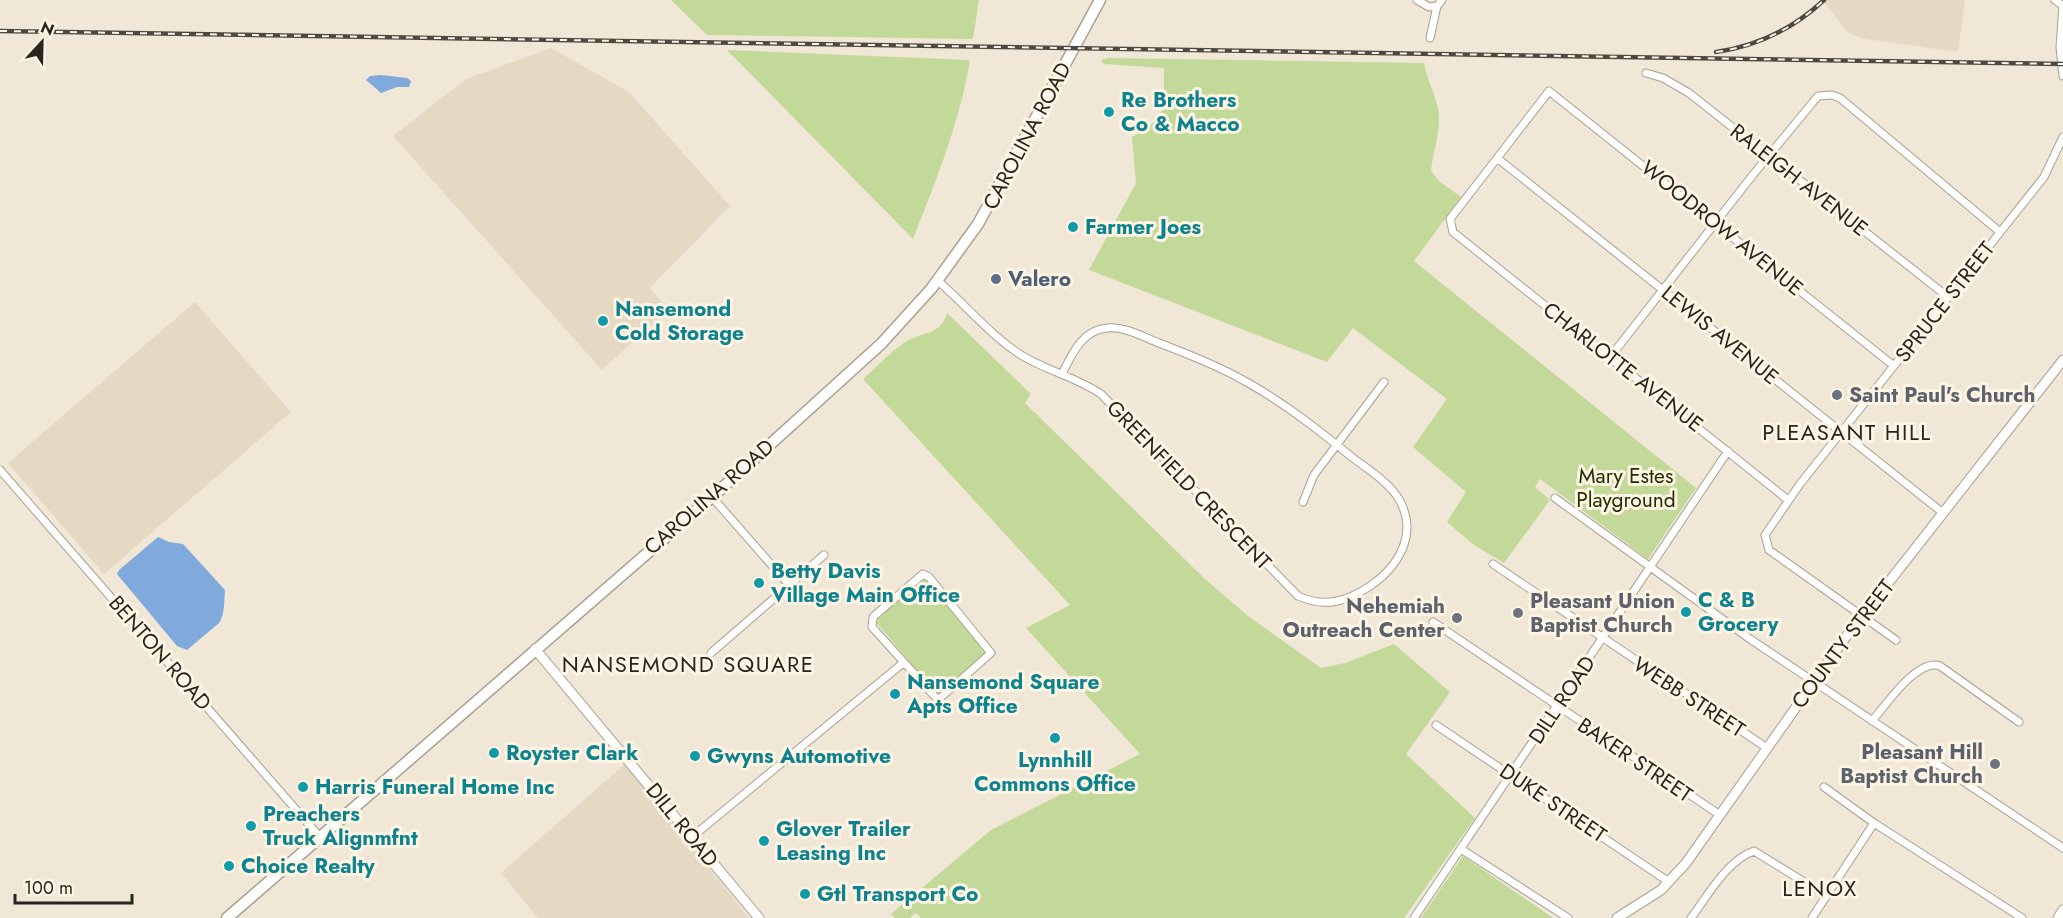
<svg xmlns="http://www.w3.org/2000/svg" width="2063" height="918" font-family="Jost,sans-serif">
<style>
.built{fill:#e5d9c3}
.green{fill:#c3d99a}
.water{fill:#80a9dc}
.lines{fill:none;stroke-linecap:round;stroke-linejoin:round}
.minor-casing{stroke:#a8a091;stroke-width:9}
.tertiary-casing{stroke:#a8a091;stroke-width:11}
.primary-casing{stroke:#a8a091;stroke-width:13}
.minor{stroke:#fff;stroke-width:7}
.tertiary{stroke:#fff;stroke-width:9}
.primary{stroke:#fff;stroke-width:10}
.rail-casing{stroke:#4d4941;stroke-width:4.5}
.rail{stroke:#fdf4e4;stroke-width:2;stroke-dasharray:7;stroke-linecap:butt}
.culture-dot{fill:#0f9aa8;stroke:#fdf4e4;stroke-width:2}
.service-dot{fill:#5c6f8a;stroke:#fdf4e4;stroke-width:2}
.worship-dot{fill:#6b7280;stroke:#fdf4e4;stroke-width:2}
.labels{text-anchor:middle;stroke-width:6;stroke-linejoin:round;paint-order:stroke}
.culture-label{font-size:21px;font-weight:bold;fill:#0d838f;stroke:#fdf4e4;text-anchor:start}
.street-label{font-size:21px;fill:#28251f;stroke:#fdf4e4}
.service-label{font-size:21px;font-weight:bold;fill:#4e5e75;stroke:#fdf4e4;text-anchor:start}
.worship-label{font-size:21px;font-weight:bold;fill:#5b616d;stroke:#fdf4e4;text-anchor:start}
.park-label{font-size:21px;fill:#232f00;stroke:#fdf4e4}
.neighbourhood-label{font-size:22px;letter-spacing:1.5px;fill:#28251f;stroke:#fdf4e4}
</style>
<rect width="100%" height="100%" fill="#f0e7d6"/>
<path class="built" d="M 1823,0 L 1965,0 L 1958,52 L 1860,38 L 1846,31 Z
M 551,48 L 629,92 L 730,206 L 650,288 L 668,309 L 602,370 L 393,136 L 466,79 Z
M 195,302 L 291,412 L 104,574 L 8,463 Z
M 625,764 L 749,918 L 538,918 L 501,873 Z"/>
<path class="green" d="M 671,0 L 979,0 L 973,39 L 707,35 Z
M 727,50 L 970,60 C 960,122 936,180 913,239 Z
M 1108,58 L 1424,63 C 1427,79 1435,94 1438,109 C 1442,130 1433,150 1431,171 L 1439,181 L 1461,197 L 1414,261 L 1696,488 L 1648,559 L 1540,479 L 1535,487 L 1550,500 L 1504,563 L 1474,545 L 1447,522 L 1466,492 L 1413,447 L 1447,399 L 1353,328 L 1327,362 L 1089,270 L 1136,183 L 1132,137 C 1170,115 1163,109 1164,68 L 1104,64 L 1101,60 Z
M 947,313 L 1031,394 L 1025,403 L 1205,579 L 1248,616 L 1321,668 L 1345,663 L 1394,644 L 1450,692 L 1406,754 L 1475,818 L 1404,918 L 921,918 L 916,913 L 910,918 L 895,918 L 891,914 L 991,830 L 1140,754 L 1026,628 L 1070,605 L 863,379 C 877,367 891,351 907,341 C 924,331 940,336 947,313 Z
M 925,578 L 988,653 L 938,695 L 875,621 Z
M 1463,856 L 1553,918 L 1421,918 Z"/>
<path class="water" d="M 381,75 L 407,78 L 411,81 L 409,87 L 397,87 L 381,93 L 366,80 L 370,76 Z
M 158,537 L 169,542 L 183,544 L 225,590 C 224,600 225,614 219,623 L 187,650 L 177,646 L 117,574 L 119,570 Z"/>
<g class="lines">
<defs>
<path id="minor" d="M 1417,0 L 1429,7 L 1437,6
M 2055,0 L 2063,6
M 2063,5 L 2060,47 L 2063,76
M 1430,38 L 1437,6 L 1442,0
M 1646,73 L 1663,78 L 1689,93 L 1948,297
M 1497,158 L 1943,513
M 938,281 C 966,305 990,335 1021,355 C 1047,371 1076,377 1101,394 L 1298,596 C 1325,608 1346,602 1370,586 C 1398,567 1418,535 1400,501 C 1390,483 1369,470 1353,458 C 1321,432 1287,405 1250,384 C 1221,367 1190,355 1159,343 C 1143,337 1125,326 1107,328 C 1082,330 1072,354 1062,374
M 1611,356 L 1752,176 L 1818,96 L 1832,95 L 1840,98 L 2000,232
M 0,470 L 319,836
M 712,497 L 790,586
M 1555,498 L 1750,639 L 2063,848
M 1788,500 L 1453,232 L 1450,219 L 1549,91 L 1894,366
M 1303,502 L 1314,475 L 1384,382
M 1493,564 L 1767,748
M 923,574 L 929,577 L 991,653 L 938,700 L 872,627 L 873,617 Z
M 1433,622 L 1720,815
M 1896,640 L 1769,550 L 1765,535 L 1800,484 L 2044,177 L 2063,137
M 711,653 L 824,555
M 1872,721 C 1886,705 1918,657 1940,666 L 2019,722
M 1436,725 L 1669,882
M 1824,787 L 1874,823 L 2022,918
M 692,837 L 903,663
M 1461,849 L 1568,918
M 1414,918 L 1728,451
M 1691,918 C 1707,897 1727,860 1754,851 L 1827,896
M 1812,918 L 1874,823"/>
<path id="tertiary" d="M 535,649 L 759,918
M 1617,918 L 1661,890 L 1686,863 L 1845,638 L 2063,360
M 2058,918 L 2063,910"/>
<path id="primary" d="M 227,918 L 712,497 L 881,344 L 931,289 L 978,224 L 1100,0"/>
</defs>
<use href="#minor" class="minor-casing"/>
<use href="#tertiary" class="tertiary-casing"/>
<use href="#primary" class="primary-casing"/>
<use href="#minor" class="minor"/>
<use href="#tertiary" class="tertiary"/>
<use href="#primary" class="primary"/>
<defs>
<path id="rail" d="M 0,31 L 2063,64
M 1716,52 C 1758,46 1793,29 1824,0"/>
</defs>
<use href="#rail" class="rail-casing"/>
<use href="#rail" class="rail"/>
</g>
<g class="culture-dot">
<circle cx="1109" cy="112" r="6"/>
<circle cx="1073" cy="227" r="6"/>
<circle cx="603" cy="321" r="6"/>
<circle cx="759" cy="583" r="6"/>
<circle cx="1686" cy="612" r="6"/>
<circle cx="895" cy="694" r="6"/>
<circle cx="1055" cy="738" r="6"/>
<circle cx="494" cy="753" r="6"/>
<circle cx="695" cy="756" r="6"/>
<circle cx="303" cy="787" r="6"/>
<circle cx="251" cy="826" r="6"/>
<circle cx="764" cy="841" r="6"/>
<circle cx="229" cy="866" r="6"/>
<circle cx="805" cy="894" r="6"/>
</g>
<circle class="service-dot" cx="996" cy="279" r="6"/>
<g class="worship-dot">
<circle cx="1837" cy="395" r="6"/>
<circle cx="1518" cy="613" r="6"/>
<circle cx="1457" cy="618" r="6"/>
<circle cx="1995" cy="764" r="6"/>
</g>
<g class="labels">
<g class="culture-label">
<text x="1121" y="107">Re Brothers<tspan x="1121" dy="24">Co &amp; Macco</tspan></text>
<text x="1085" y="234">Farmer Joes</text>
<text x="615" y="316">Nansemond<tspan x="615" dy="24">Cold Storage</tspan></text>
<text x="771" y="578">Betty Davis<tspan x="771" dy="24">Village Main Office</tspan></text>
<text x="1698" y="607">C &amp; B<tspan x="1698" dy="24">Grocery</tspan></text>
<text x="907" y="689">Nansemond Square<tspan x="907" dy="24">Apts Office</tspan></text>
<text x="506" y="760">Royster Clark</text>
<text x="707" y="763">Gwyns Automotive</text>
<text x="1055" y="767" text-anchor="middle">Lynnhill<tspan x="1055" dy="24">Commons Office</tspan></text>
<text x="315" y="794">Harris Funeral Home Inc</text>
<text x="263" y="821">Preachers<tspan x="263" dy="24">Truck Alignmfnt</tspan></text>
<text x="776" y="836">Glover Trailer<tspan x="776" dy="24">Leasing Inc</tspan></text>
<text x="241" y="873">Choice Realty</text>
<text x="817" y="901">Gtl Transport Co</text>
</g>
<g class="street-label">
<text transform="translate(1027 136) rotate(-62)" y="7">CAROLINA ROAD</text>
<text transform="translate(1799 180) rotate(38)" y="7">RALEIGH AVENUE</text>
<text transform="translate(1722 228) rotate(39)" y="7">WOODROW AVENUE</text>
<text transform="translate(1945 302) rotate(-52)" y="7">SPRUCE STREET</text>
<text transform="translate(1720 335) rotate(39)" y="7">LEWIS AVENUE</text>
<text transform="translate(1623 367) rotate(38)" y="7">CHARLOTTE AVENUE</text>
<text transform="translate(1189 485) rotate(46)" y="7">GREENFIELD CRESCENT</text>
<text transform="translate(709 497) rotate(-41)" y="7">CAROLINA ROAD</text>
<text transform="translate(1843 644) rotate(-53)" y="7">COUNTY STREET</text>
<text transform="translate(160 653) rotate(49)" y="7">BENTON ROAD</text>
<text transform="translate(1689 697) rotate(33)" y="7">WEBB STREET</text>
<text transform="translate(1562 700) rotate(-56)" y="7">DILL ROAD</text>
<text transform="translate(1635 760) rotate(34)" y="7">BAKER STREET</text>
<text transform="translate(1553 803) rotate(34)" y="7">DUKE STREET</text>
<text transform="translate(682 825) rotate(51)" y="7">DILL ROAD</text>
</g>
<g class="service-label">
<text x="1008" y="286">Valero</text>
</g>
<g class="worship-label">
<text x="1849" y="402">Saint Paul's Church</text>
<text x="1530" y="608">Pleasant Union<tspan x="1530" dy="24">Baptist Church</tspan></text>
<text x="1445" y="613" text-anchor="end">Nehemiah<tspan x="1445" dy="24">Outreach Center</tspan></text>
<text x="1983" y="759" text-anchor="end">Pleasant Hill<tspan x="1983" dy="24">Baptist Church</tspan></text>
</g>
<g class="park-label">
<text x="1626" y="483">Mary Estes<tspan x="1626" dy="24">Playground</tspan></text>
</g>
<g class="neighbourhood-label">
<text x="1847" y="440">PLEASANT HILL</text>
<text x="688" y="672">NANSEMOND SQUARE</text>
<text x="1820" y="896">LENOX</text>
</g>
</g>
<g transform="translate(42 42) rotate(22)" stroke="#fdf4e4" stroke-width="4.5" paint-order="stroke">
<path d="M0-4.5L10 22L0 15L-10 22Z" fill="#28251f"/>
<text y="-9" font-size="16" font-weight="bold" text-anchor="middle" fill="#28251f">N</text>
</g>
<path d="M15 894v9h117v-9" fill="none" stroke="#28251f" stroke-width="3"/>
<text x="24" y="894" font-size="18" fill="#28251f" stroke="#fdf4e4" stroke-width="4.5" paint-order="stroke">100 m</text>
</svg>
